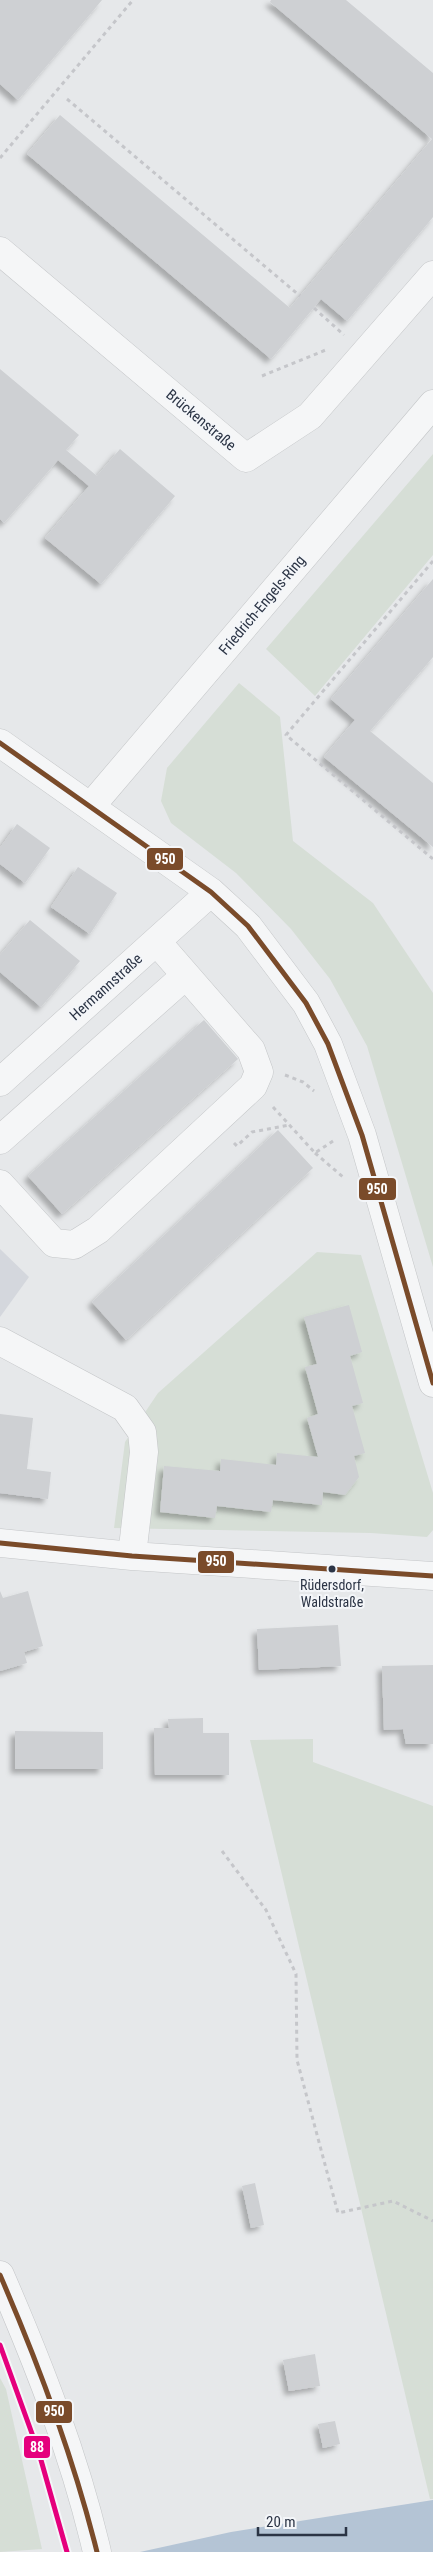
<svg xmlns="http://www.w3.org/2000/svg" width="433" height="2552" font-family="'Roboto Condensed',sans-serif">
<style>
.built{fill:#d4d7dd}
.green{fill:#d6ded6}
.water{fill:#b4c4d5}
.building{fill:#ced0d3;filter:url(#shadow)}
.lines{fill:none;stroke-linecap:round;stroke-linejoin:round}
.minor-casing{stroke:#c4c6c8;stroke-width:29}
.path{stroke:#c5c6ca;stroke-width:3;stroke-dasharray:4 4;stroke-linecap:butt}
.minor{stroke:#f5f6f7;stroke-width:28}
.bus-1-casing{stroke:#f4f6f9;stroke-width:9}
.bus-1{stroke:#7a4b2a;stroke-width:5}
.tram-1-casing{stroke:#f4f6f9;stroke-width:9}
.tram-1{stroke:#e5007d;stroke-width:5}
.bus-dot{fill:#2b3445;stroke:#f4f6f9;stroke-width:2}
.labels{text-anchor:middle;stroke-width:4;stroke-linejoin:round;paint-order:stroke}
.bus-label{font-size:14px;fill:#2b3445;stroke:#f4f6f9}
.street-label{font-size:15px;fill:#2b3445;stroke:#f4f6f9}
.line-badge{stroke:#f4f6f9;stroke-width:2}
.badge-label{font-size:14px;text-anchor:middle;font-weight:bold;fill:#fff}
</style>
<defs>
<filter id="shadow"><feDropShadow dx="-4.5" dy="4.5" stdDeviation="2.5" flood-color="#0004"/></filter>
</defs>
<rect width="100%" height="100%" fill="#e6e8ea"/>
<path class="built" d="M 0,1249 L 29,1277 L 0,1317 Z"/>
<path class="green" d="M 433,454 L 433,555 L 315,696 L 266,649 Z
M 239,683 L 280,717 L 293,841 L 373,903 L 433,993 L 433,1267 L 367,1046 L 330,979 L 291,929 L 236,873 L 171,823 L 161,801 L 167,768 Z
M 317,1252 L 361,1255 L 433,1493 L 433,1530 L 427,1537 L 371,1533 L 114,1528 L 125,1442 L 158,1393 Z
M 313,1739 L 313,1762 L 433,1806 L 433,2499 L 430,2499 L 250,1740 Z
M 0,2378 L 6,2389 L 42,2549 L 0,2552 Z"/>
<path class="water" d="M 433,2500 L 433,2552 L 140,2552 L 231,2532 Z"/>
<path class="building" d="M 0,0 L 102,0 L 18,100 L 0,84 Z
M 271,0 L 346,0 L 433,73 L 433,217 L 347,321 L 321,299 L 271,359 L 27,154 L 60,115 L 290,308 L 432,139 L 270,2 Z
M 0,369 L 79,435 L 66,450 L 97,476 L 120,449 L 175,496 L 101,584 L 45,538 L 89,486 L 58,460 L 4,523 L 0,519 Z
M 433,579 L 433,657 L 370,731 L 433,783 L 433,847 L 324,757 L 355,720 L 331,699 Z
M 17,824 L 50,848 L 25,883 L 0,864 L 0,848 Z
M 78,867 L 117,893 L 90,934 L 51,907 Z
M 30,920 L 80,961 L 41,1007 L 0,972 L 0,955 Z
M 204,1020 L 238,1059 L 62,1214 L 28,1176 Z
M 278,1130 L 313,1168 L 126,1340 L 92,1302 Z
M 349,1305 L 362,1352 L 350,1356 L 363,1403 L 352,1406 L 365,1453 L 354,1456 L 359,1477 L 345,1495 L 323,1492 L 322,1505 L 273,1500 L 271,1512 L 217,1506 L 215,1518 L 160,1512 L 164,1466 L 220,1471 L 221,1459 L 276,1465 L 277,1453 L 318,1457 L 307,1418 L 318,1414 L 305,1367 L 317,1364 L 304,1317 Z
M 0,1414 L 33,1418 L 27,1469 L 51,1472 L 48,1499 L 0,1493 Z
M 0,1591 L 3,1598 L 28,1591 L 43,1646 L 24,1652 L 27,1663 L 0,1671 Z
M 338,1625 L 341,1666 L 259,1670 L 257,1629 Z
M 433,1665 L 433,1744 L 406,1744 L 403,1729 L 384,1730 L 382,1666 Z
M 203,1718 L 203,1733 L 229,1733 L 229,1775 L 155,1775 L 154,1728 L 169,1728 L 168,1719 Z
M 15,1731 L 103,1732 L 103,1769 L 15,1769 Z
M 255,2183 L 264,2225 L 251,2228 L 242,2186 Z
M 315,2354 L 320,2386 L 289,2391 L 283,2360 Z
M 335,2421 L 340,2444 L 323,2448 L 318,2424 Z"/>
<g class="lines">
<defs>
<path id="minor" d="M 0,251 L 246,458 L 310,416 L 433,275
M 0,743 L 211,892 L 248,926 L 306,1003 L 328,1044 L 362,1135 L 433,1383
M 91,806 L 433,404
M 0,1082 L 211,892
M 0,1140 L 185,976
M 0,1184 L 54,1243 L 74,1245 L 98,1230 L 253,1086 L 259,1072 L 251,1050 L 157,942
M 0,1341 L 125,1408 L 142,1432 L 144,1452 L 132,1556
M 0,1543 L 132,1556 L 433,1576
M 0,2275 C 39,2365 75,2457 97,2552"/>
</defs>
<use href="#minor" class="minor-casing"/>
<path class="path" d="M 67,99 L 300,296
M 0,158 L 133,0
M 314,308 L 344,335
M 262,376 L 328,349
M 433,561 L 286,735 L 433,859
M 285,1075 L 303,1082 L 314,1091
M 273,1107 L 315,1153 L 333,1141
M 234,1143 L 237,1146 L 252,1132 L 289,1125
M 315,1153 L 343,1177
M 222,1851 L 266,1910 L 296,1974 L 297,2060 L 338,2213 L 393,2201 L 433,2221"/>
<use href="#minor" class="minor"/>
<defs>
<path id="bus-1" d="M 0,743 L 211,892 L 248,926 L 306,1003 L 328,1044 L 362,1135 L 433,1383
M 0,1543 L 132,1556 L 433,1576
M 0,2275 C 39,2365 73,2456 97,2552"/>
</defs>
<use href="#bus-1" class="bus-1-casing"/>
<use href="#bus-1" class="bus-1"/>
<defs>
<path id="tram-1" d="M 0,2345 L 39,2453 L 67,2552"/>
</defs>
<use href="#tram-1" class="tram-1-casing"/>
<use href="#tram-1" class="tram-1"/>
</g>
<circle class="bus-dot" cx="332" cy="1569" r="4.5"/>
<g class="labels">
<g class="bus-label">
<text x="332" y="1590">Rüdersdorf,<tspan x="332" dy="17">Waldstraße</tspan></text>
</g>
<g class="street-label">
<text transform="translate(201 420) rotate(40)" y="5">Brückenstraße</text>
<text transform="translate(262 605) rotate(-50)" y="5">Friedrich-Engels-Ring</text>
<text transform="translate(106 987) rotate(-42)" y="5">Hermannstraße</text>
</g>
</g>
<g class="line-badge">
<rect x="146" y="847" width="38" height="24" rx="5" fill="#7a4b2a"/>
<rect x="358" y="1177" width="39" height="24" rx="5" fill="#7a4b2a"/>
<rect x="197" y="1550" width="38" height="24" rx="5" fill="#7a4b2a"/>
<rect x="35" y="2400" width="38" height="24" rx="5" fill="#7a4b2a"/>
<rect x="23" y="2435" width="28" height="24" rx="5" fill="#e5007d"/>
</g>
<g class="badge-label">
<text x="165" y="864">950</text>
<text x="377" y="1194">950</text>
<text x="216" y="1566">950</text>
<text x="54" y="2416">950</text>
<text x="37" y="2452">88</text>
</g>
<path d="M258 2527v8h88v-8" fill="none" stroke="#2b3445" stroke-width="2.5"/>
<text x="266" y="2527" font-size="15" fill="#2b3445" stroke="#f4f6f9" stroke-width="4" paint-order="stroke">20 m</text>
</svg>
